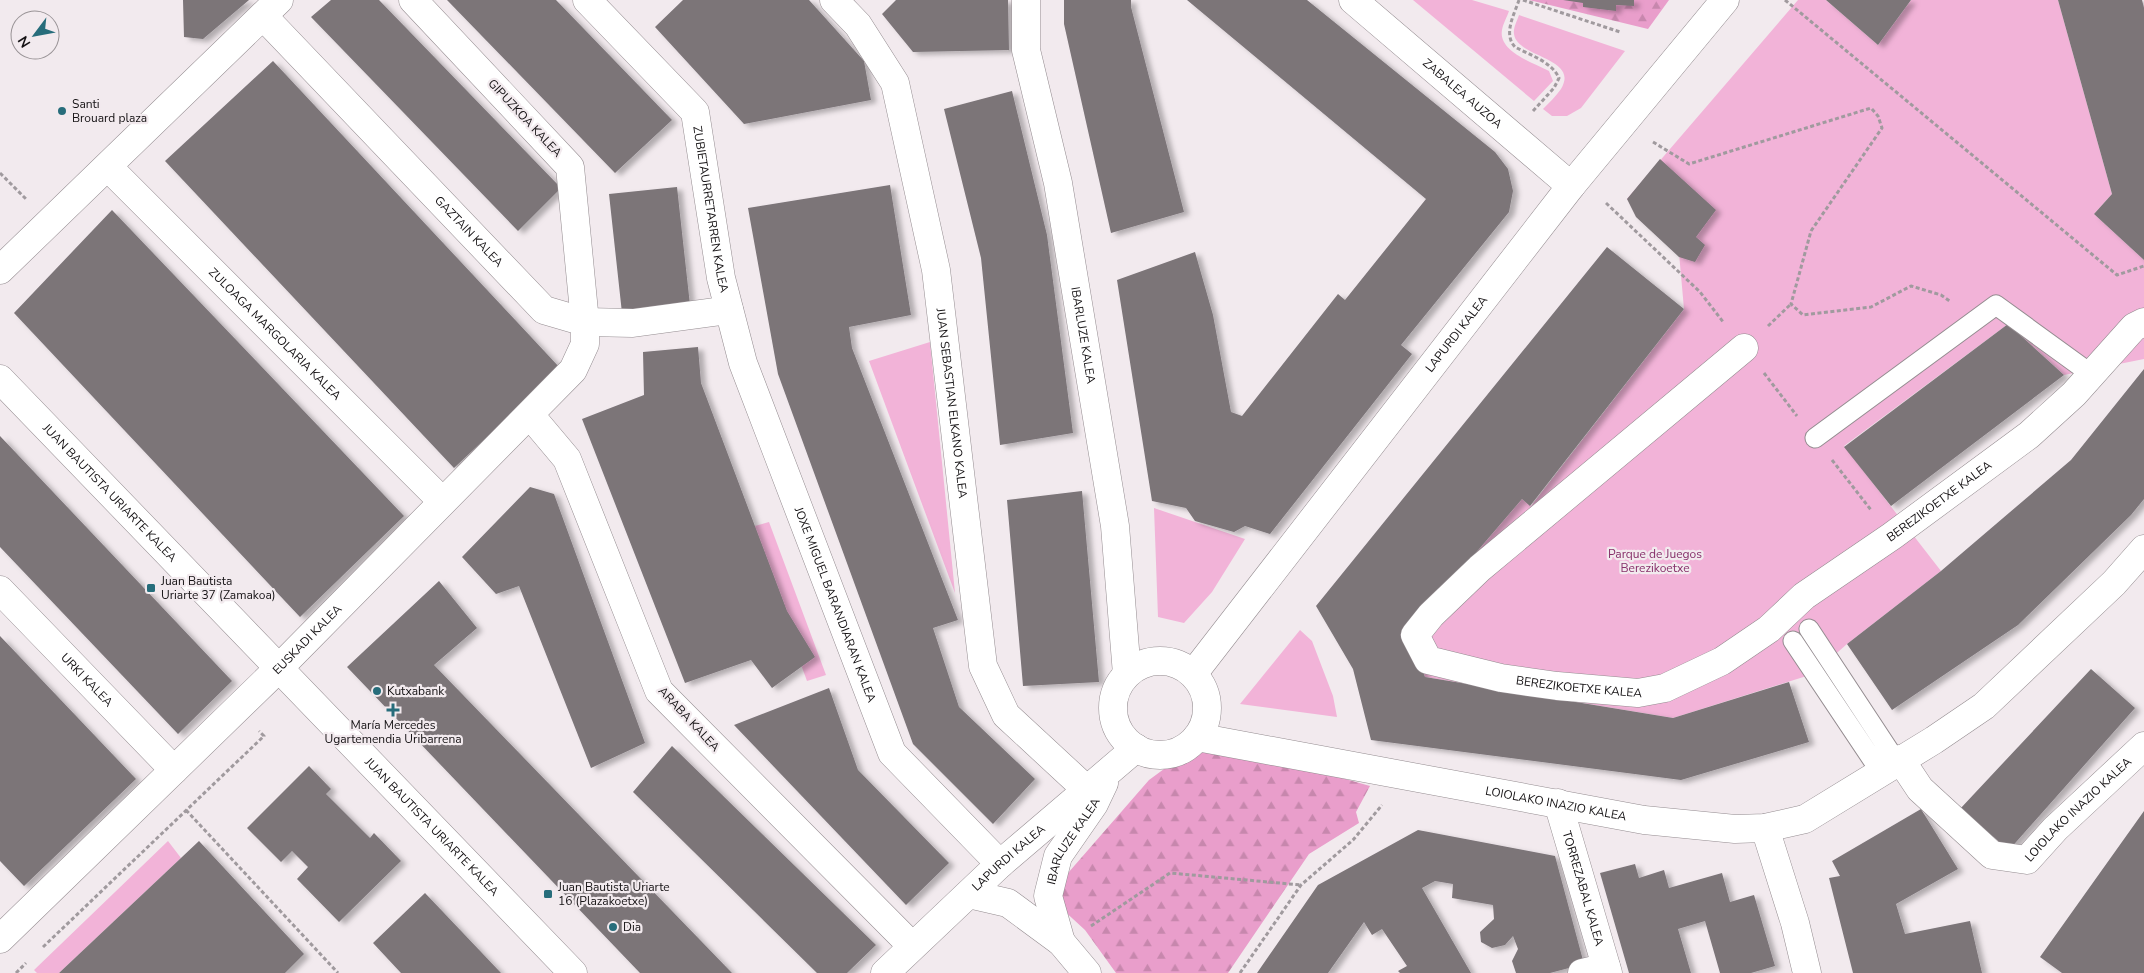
<svg xmlns="http://www.w3.org/2000/svg" width="2144" height="973" font-family="'Nunito Sans',sans-serif">
<style>
.green{fill:#f2b3d8}
.forest{fill:url(#forest-firs)}
.building{fill:#7b7478;filter:url(#shadow)}
.lines{fill:none;stroke-linecap:round;stroke-linejoin:round}
.lane-casing{stroke:#948c90;stroke-width:21}
.street-casing{stroke:#948c90;stroke-width:29}
.path{stroke:#a09a9e;stroke-width:3;stroke-dasharray:4 2.5;stroke-linecap:butt}
.lane{stroke:#fff;stroke-width:19}
.street{stroke:#fff;stroke-width:28}
.poi-dot{fill:#276d7b;stroke:#f2eaee;stroke-width:2}
.labels{text-anchor:middle;stroke-width:4.5;stroke-linejoin:round;paint-order:stroke}
.street-label{font-size:12px;fill:#141113;stroke:#f2eaee}
.poi-label{font-size:12px;fill:#141113;stroke:#f2eaee;text-anchor:start}
.park-label{font-size:12px;fill:#87316b;stroke:#f2eaee}
</style>
<defs>
<pattern id="forest-firs" width="22" height="20" patternUnits="userSpaceOnUse" patternTransform="scale(1.25)"><rect width="22" height="20" fill="#e99ecb"/><path d="M5 1l3.5 6h-7zM16 11l3.5 6h-7z" fill="#c787ad"/></pattern>
<filter id="shadow"><feDropShadow dx="5.5" dy="3" stdDeviation="2.5" flood-color="#0004"/></filter>
</defs>
<rect width="100%" height="100%" fill="#f2eaee"/>
<path class="green" d="M 1413,0 L 1472,0 L 1509,11 C 1507,17 1503,24 1502,30 C 1498,52 1534,63 1549,71 L 1553,81 L 1534,101 Z
M 1798,0 L 1826,0 L 1878,45 L 1911,0 L 2058,0 L 2112,194 L 2094,214 L 2144,260 L 2144,359 L 2064,375 L 2008,324 L 1844,446 L 1941,571 L 1847,644 L 1813,674 L 1673,718 L 1425,677 L 1407,633 L 1522,499 L 1531,506 L 1684,309 L 1679,253 L 1627,199 Z
M 1519,15 L 1625,51 L 1581,108 L 1567,116 L 1552,116 L 1543,109 C 1549,103 1556,96 1561,89 C 1580,57 1517,58 1514,34 C 1513,28 1517,21 1519,15 Z
M 930,342 L 955,593 L 869,361 Z
M 1154,508 L 1245,539 L 1212,592 L 1184,623 L 1158,617 Z
M 769,522 L 826,675 L 807,681 L 751,527 Z
M 1300,630 L 1312,641 L 1333,696 L 1337,717 L 1240,704 Z
M 168,841 L 181,858 L 59,973 L 37,973 L 34,970 Z"/>
<path class="forest" d="M 1529,0 L 1669,0 L 1648,29 Z
M 1205,739 L 1370,786 L 1356,812 L 1359,823 L 1309,854 L 1228,973 L 1116,973 L 1085,930 L 1048,896 L 1149,780 Z"/>
<path class="building" d="M 183,0 L 249,0 L 203,39 L 184,37 Z
M 331,0 L 379,0 L 561,188 L 518,231 L 311,17 Z
M 447,0 L 556,0 L 672,120 L 615,173 Z
M 683,0 L 809,0 L 864,61 L 871,100 L 744,124 L 655,27 Z
M 896,0 L 1008,0 L 1009,50 L 913,52 L 882,14 Z
M 1064,0 L 1131,0 L 1131,7 L 1184,212 L 1111,233 L 1064,24 Z
M 1187,0 L 1307,0 L 1495,152 L 1508,169 L 1513,191 L 1509,212 L 1401,345 L 1412,354 L 1270,534 L 1245,526 L 1234,532 L 1195,521 L 1186,508 L 1152,501 L 1117,280 L 1195,252 L 1213,315 L 1231,412 L 1242,416 L 1338,294 L 1345,300 L 1426,199 Z
M 1563,0 L 1634,0 L 1634,6 L 1616,5 L 1616,11 L 1583,7 L 1583,3 Z
M 1826,0 L 1911,0 L 1878,45 Z
M 2058,0 L 2142,0 L 2144,8 L 2144,260 L 2094,214 L 2112,194 Z
M 273,61 L 560,368 L 454,468 L 165,161 Z
M 1012,91 L 1047,235 L 1073,433 L 1000,445 L 981,258 L 944,109 Z
M 1660,159 L 1716,210 L 1696,237 L 1705,245 L 1695,262 L 1679,257 L 1636,217 L 1627,199 Z
M 890,185 L 911,315 L 849,327 L 852,348 L 958,620 L 933,628 L 959,707 L 1035,779 L 993,824 L 913,744 L 778,374 L 748,208 Z
M 677,187 L 690,305 L 622,313 L 609,194 Z
M 112,210 L 404,516 L 300,617 L 14,313 Z
M 1607,247 L 1684,309 L 1530,506 L 1522,499 L 1407,633 L 1425,677 L 1673,718 L 1789,682 L 1809,742 L 1681,780 L 1371,740 L 1353,669 L 1316,606 Z
M 2008,324 L 2064,375 L 1891,506 L 1844,447 Z
M 698,347 L 701,383 L 787,611 L 815,657 L 772,688 L 751,660 L 685,683 L 582,419 L 644,395 L 643,352 Z
M 2144,369 L 2144,499 L 2131,515 L 2018,625 L 1892,710 L 1847,644 L 1941,571 L 2071,460 Z
M 0,436 L 232,681 L 178,734 L 0,547 Z
M 530,487 L 554,494 L 645,743 L 591,768 L 519,586 L 496,594 L 462,557 Z
M 1082,491 L 1099,682 L 1023,686 L 1007,500 Z
M 439,581 L 477,628 L 434,665 L 732,973 L 640,973 L 347,667 Z
M 0,636 L 136,779 L 24,886 L 0,861 Z
M 2091,669 L 2135,708 L 2009,850 L 1960,809 Z
M 829,688 L 858,770 L 949,863 L 906,905 L 734,725 Z
M 672,746 L 876,945 L 847,973 L 817,973 L 633,792 Z
M 309,766 L 331,789 L 326,794 L 370,838 L 374,833 L 401,861 L 339,922 L 297,879 L 308,867 L 292,851 L 281,862 L 247,828 Z
M 1921,809 L 1958,869 L 1896,904 L 1905,934 L 1970,921 L 1982,973 L 1853,973 L 1829,878 L 1840,876 L 1832,861 Z
M 2144,811 L 2144,973 L 2062,973 L 2040,957 Z
M 1418,830 L 1555,856 L 1584,964 L 1550,973 L 1516,973 L 1512,961 L 1518,949 L 1513,936 L 1505,945 L 1492,948 L 1481,942 L 1480,932 L 1494,919 L 1493,905 L 1452,898 L 1453,884 L 1435,881 L 1422,888 L 1471,973 L 1400,973 L 1398,971 L 1407,966 L 1382,929 L 1372,935 L 1364,922 L 1328,973 L 1257,973 L 1318,885 Z
M 199,841 L 304,954 L 285,973 L 59,973 Z
M 1635,864 L 1639,878 L 1664,870 L 1669,888 L 1722,873 L 1730,902 L 1754,895 L 1775,966 L 1751,973 L 1720,973 L 1705,921 L 1678,929 L 1691,973 L 1629,973 L 1600,873 Z
M 425,893 L 501,973 L 401,973 L 373,943 Z"/>
<g class="lines">
<defs>
<path id="lane" d="M 1815,438 L 1996,305 L 2091,374
M 1809,629 L 1896,761
M 1793,641 L 1880,771"/>
<g id="street">
<path id="s1" d="M 587,0 L 695,112 L 721,278 L 743,363 L 892,753 L 1000,864"/>
<path id="s2" d="M 834,0 L 858,25 L 895,83 L 936,270 L 983,666 L 1006,715 L 1087,790"/>
<path id="s3" d="M 1026,0 L 1026,50 L 1058,183 L 1115,526 L 1127,674"/>
<path id="s4" d="M 1353,0 L 1571,186"/>
<path id="s5" d="M 263,16 L 544,310 L 585,322 L 633,323 L 729,310"/>
<path id="s6" d="M 108,167 L 442,501"/>
<path d="M 0,270 L 279,0"/>
<path id="s7" d="M 1744,348 L 1480,568 L 1431,615 L 1415,635 L 1428,660 L 1501,678 L 1557,686 L 1638,693 L 1665,688 L 1722,661 L 1769,629 L 1804,596 L 1892,536 L 2029,435 L 2074,394 L 2134,327 L 2144,322"/>
<path id="s8" d="M 0,379 L 573,973"/>
<path d="M 530,415 L 567,459 L 659,691 L 912,946"/>
<path id="s9" d="M 0,590 L 174,770"/>
<circle cx="1160" cy="708" r="47"/>
<path id="s10" d="M 1193,674 L 1571,186 L 1725,0"/>
<path id="s11" d="M 1197,737 L 1644,820 L 1735,829 L 1765,828 L 1805,819 L 1934,740 L 1984,706 L 2114,583 L 2144,549"/>
<path id="s12" d="M 1900,759 L 1920,789 L 1992,855 L 2027,860 L 2055,829 L 2144,746"/>
<path id="s13" d="M 1558,803 L 1608,973"/>
<path d="M 1765,828 L 1795,923 L 1807,973"/>
<path d="M 969,894 L 1008,903 L 1061,942 L 1087,973"/>
<path id="s14" d="M 0,939 L 279,668 L 573,370 L 585,344 L 585,322 L 570,167 L 413,0"/>
<path id="s15" d="M 1061,942 L 1048,896 L 1058,856 L 1094,804 L 1104,783"/>
<path id="s16" d="M 885,973 L 1000,864 L 1136,748"/>
<path d="M 1582,973 L 1606,967"/>
</g>
</defs>
<use href="#lane" class="lane-casing"/>
<use href="#street" class="street-casing"/>
<path class="path" d="M 1519,0 C 1514,15 1503,34 1515,47 C 1530,55 1552,62 1559,78 L 1554,88 L 1533,111
M 1523,0 L 1620,32
M 1785,0 L 2117,275 L 2144,266
M 1653,142 L 1689,164 L 1871,108 L 1878,116 L 1882,128 L 1811,231 L 1791,304 L 1803,315 L 1871,307 L 1911,286 L 1941,295 L 1951,302
M 0,173 L 26,199
M 1606,203 L 1700,292 L 1724,323
M 1768,326 L 1791,304
M 1764,373 L 1797,416
M 1832,460 L 1871,510
M 186,810 L 338,973
M 1091,926 L 1170,873 L 1301,885
M 43,947 L 264,736 L 259,731
M 16,973 L 26,963
M 1240,973 L 1301,885 L 1353,840 L 1382,805"/>
<use href="#lane" class="lane"/>
<use href="#street" class="street"/>
</g>
<g class="poi-dot">
<circle cx="62" cy="111" r="5"/>
<rect x="146" y="583" width="10" height="10" rx="2.5"/>
<circle cx="377" cy="691" r="5"/>
<path d="M390.5 702.5h5v5h5v5h-5v5h-5v-5h-5v-5h5z"/>
<rect x="543" y="889" width="10" height="10" rx="2.5"/>
<circle cx="613" cy="927" r="5"/>
</g>
<g class="labels">
<g class="street-label">
<text dy="4" stroke="none"><textPath href="#s4" startOffset="144">ZABALEA AUZOA</textPath></text>
<text transform="translate(525 118) rotate(47)" y="4">GIPUZKOA KALEA</text>
<text dy="4" stroke="none"><textPath href="#s1" startOffset="254">ZUBIETAURRETARREN KALEA</textPath></text>
<text dy="4" stroke="none"><textPath href="#s5" startOffset="298">GAZTAIN KALEA</textPath></text>
<text dy="4" stroke="none"><textPath href="#s6" startOffset="236">ZULOAGA MARGOLARIA KALEA</textPath></text>
<text dy="4" stroke="none"><textPath href="#s10" startOffset="430">LAPURDI KALEA</textPath></text>
<text dy="4" stroke="none"><textPath href="#s3" startOffset="341">IBARLUZE KALEA</textPath></text>
<text dy="4" stroke="none"><textPath href="#s2" startOffset="429">JUAN SEBASTIAN ELKANO KALEA</textPath></text>
<text dy="4" stroke="none"><textPath href="#s8" startOffset="158">JUAN BAUTISTA URIARTE KALEA</textPath></text>
<text dy="4" stroke="none"><textPath href="#s7" startOffset="1039">BEREZIKOETXE KALEA</textPath></text>
<text dy="4" stroke="none"><textPath href="#s1" startOffset="670">JOXE MIGUEL BARANDIARAN KALEA</textPath></text>
<text dy="4" stroke="none"><textPath href="#s14" startOffset="429">EUSKADI KALEA</textPath></text>
<text dy="4" stroke="none"><textPath href="#s9" startOffset="125">URKI KALEA</textPath></text>
<text dy="4" stroke="none"><textPath href="#s7" startOffset="619">BEREZIKOETXE KALEA</textPath></text>
<text transform="translate(689 719) rotate(47)" y="4">ARABA KALEA</text>
<text dy="4" stroke="none"><textPath href="#s11" startOffset="365">LOIOLAKO INAZIO KALEA</textPath></text>
<text dy="4" stroke="none"><textPath href="#s12" startOffset="241">LOIOLAKO INAZIO KALEA</textPath></text>
<text dy="4" stroke="none"><textPath href="#s8" startOffset="622">JUAN BAUTISTA URIARTE KALEA</textPath></text>
<text dy="4" stroke="none"><textPath href="#s15" startOffset="109">IBARLUZE KALEA</textPath></text>
<text dy="4" stroke="none"><textPath href="#s16" startOffset="169">LAPURDI KALEA</textPath></text>
<text dy="4" stroke="none"><textPath href="#s13" startOffset="89">TORREZABAL KALEA</textPath></text>
</g>
<g class="poi-label">
<text x="72" y="108">Santi<tspan x="72" dy="14">Brouard plaza</tspan></text>
<text x="161" y="585">Juan Bautista<tspan x="161" dy="14">Uriarte 37 (Zamakoa)</tspan></text>
<text x="387" y="695">Kutxabank</text>
<text x="393" y="729" text-anchor="middle">María Mercedes<tspan x="393" dy="14">Ugartemendia Uribarrena</tspan></text>
<text x="558" y="891">Juan Bautista Uriarte<tspan x="558" dy="14">16 (Plazakoetxe)</tspan></text>
<text x="623" y="931">Dia</text>
</g>
<g class="park-label">
<text x="1655" y="558">Parque de Juegos<tspan x="1655" dy="14">Berezikoetxe</tspan></text>
</g>
</g>
<g transform="translate(35 35) rotate(238)"><circle r="24" fill="#f2eaee" stroke="#999396"/>
<path d="M0-4L9 19L0 12L-9 19Z" fill="#276d7b"/>
<text y="-8" font-size="14" font-weight="bold" text-anchor="middle" fill="#141113">N</text>
</g>
</svg>
